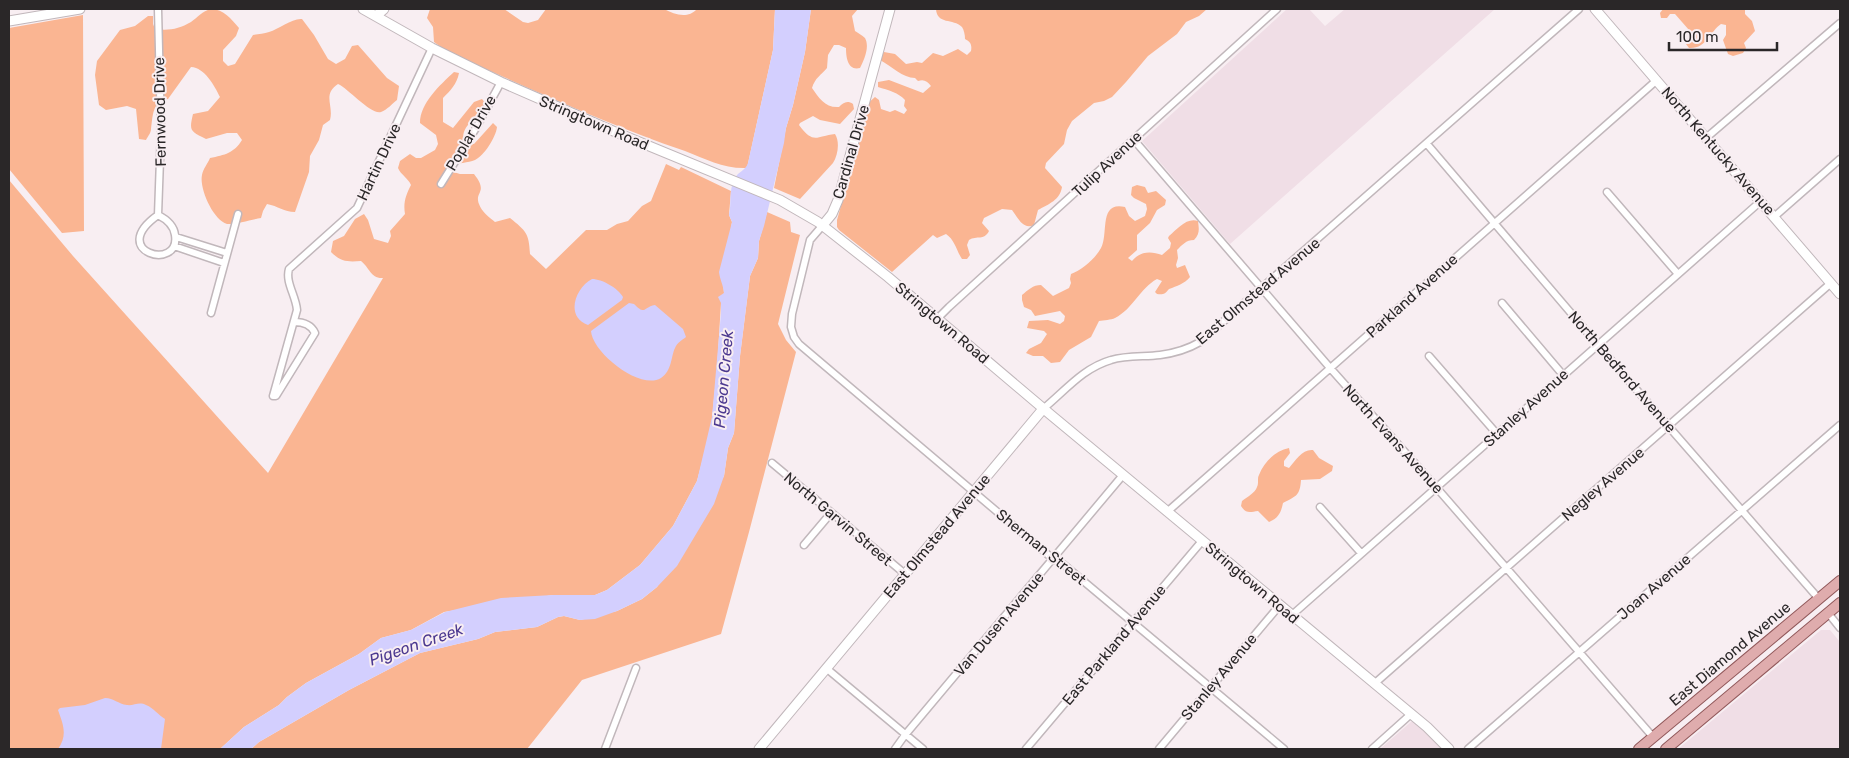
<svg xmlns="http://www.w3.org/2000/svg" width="1849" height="758" font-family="Rubik,sans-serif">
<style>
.built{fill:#f0dee6}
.green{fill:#fab592}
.water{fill:#d3cffe}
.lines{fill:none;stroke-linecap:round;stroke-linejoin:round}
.street-casing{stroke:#c1b7bb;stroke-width:9}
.secondary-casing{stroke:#c1b7bb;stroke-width:11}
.primary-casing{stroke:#91595b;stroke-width:12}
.street{stroke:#fff;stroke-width:6}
.secondary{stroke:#fff;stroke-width:9}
.primary{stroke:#dfacad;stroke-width:10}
.labels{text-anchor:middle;stroke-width:4;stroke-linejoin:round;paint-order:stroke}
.street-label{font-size:15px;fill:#2a2728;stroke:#f8eef2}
.water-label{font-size:16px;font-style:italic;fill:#4c3990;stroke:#f8eef2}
</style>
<rect width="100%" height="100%" fill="#f8eef2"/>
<path class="built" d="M 1287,9 L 1309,9 L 1325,26 L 1345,9 L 1495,9 L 1230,244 L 1142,141 Z
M 1821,630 L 1830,630 L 1840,642 L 1840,749 L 1678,749 Z
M 1412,721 L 1441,744 L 1445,749 L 1380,749 Z"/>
<path class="green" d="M 211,9 C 224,9 231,19 239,28 L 236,36 L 223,50 L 223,61 L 228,66 L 235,64 L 253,35 C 258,34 264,34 269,32 C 279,29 292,18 302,19 L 314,35 L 328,59 L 336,64 L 345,59 L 352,46 L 358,45 L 387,78 L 399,86 L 397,100 C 393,103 387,110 381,112 C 371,115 349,89 338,84 C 322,95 334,105 330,120 L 323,125 L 319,140 L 310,156 L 309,172 L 295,212 C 284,212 278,206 267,204 L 263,211 L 261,218 C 253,219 234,225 227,224 C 213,220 199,188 202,175 C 203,169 208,163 210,158 C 225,155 234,153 242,140 L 237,133 L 227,133 L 206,139 C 190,131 189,131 193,114 L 208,111 L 220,97 C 214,85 205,68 191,67 L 168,99 C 152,101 153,116 151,129 C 151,133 148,136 146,140 L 139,139 L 136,109 L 127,106 L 106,110 L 99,105 L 95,75 L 97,61 L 120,30 L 135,26 L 148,16 L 153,16 L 153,24 L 155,29 C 169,31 179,29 191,22 C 198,17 202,11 211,9 Z
M 430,9 L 504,9 L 523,22 L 528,23 L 538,20 L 546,9 L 664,9 C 675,15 688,19 697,9 L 775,9 L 773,50 L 747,168 C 724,169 706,159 685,151 C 605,124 528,87 451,54 L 434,42 L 433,27 L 427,18 Z
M 811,9 L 858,9 L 852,16 L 855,31 C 858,33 862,35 865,38 C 870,47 864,60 860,68 C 848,71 846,58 846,48 L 839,45 L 834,45 L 828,55 L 827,68 C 821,75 815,78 812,88 C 819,98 825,108 839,107 C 843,103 847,100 853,104 L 854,109 L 840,124 L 820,120 L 813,116 L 800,123 L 799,125 C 814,145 816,136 835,134 C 840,142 838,155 833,163 L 800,199 L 774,188 L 786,128 L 793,105 L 805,52 Z
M 936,9 L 1207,9 L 1199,16 L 1186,22 L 1177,34 L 1148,56 L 1126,82 L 1112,97 L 1104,101 L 1094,103 L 1072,121 L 1067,130 L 1064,144 L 1046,163 L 1045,168 L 1062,187 C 1060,200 1049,204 1038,210 L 1034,225 C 1023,230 1018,218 1012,210 L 1002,209 L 984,218 L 982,223 L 989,231 C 984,241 977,235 969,240 L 967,245 L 970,255 L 967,259 L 962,259 C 956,250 955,240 946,234 L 937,238 L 933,235 L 892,272 L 839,230 L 837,227 L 837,220 L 868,109 L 867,104 L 875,97 L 879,100 L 881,109 L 890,112 L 895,110 L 904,114 L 907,110 L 904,106 L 905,100 C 899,93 888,90 878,87 L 878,82 L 889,80 L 923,93 L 931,86 C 927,81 924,79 918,81 L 915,78 C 903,78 891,66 880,60 L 880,55 L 884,52 L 895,54 L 906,64 L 917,62 L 922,63 L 933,53 L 943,56 L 958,49 L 967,55 L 971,51 C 972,45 971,42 965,39 C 965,35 964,30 962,27 C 953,18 937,25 936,9 Z
M 1663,9 L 1745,9 L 1745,14 L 1752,21 L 1755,31 L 1744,43 L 1746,48 L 1743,53 L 1733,56 L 1728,54 L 1723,40 L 1726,35 L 1726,25 L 1721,24 C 1710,31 1707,49 1689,48 L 1686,44 L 1689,35 L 1689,30 L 1675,14 L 1670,14 L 1667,18 L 1661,18 L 1660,13 Z
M 83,15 L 84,231 L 62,233 L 9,169 L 9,28 Z
M 454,72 L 459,73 C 457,84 450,91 443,98 L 443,122 L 453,128 L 474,102 L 482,99 L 486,104 C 480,118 459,125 464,142 L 474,144 L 493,123 L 497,127 C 496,137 484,156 475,160 C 468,163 458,163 450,165 L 450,171 L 460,174 L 474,174 C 489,193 474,191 479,204 C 481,211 490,218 495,222 L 510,218 C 526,231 529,233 530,254 L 546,269 L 586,230 L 607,230 L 617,224 L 628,221 L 642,206 L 651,201 L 666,164 L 679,170 L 681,167 L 731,191 L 729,215 L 732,222 L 723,281 L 724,293 L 721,303 L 717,369 L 711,428 L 697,481 L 673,526 L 640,565 L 607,590 L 595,595 L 553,595 L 444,612 L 411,630 L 381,638 L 359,654 L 306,683 L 287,697 L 279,705 L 244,727 L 220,749 L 9,749 L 9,180 L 73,256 L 268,473 L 383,278 C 371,279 369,267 361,261 C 348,262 341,262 331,252 L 333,241 L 344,236 L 355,219 L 364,214 L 368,220 L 374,239 L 388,243 L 391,236 L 390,231 L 405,214 C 403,202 406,195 411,185 C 408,178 401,175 398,168 L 400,161 L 410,154 L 416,158 L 421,158 L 435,150 L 438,144 L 436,135 L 420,123 C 420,103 440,85 454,72 Z
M 1137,185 L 1145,187 L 1148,193 L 1156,191 L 1166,200 L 1165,205 L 1157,210 L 1150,223 L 1137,235 L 1137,250 L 1128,258 L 1132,261 C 1140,251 1151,251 1162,255 L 1170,248 L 1171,243 L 1168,238 L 1169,236 C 1177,229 1187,217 1198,221 C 1199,229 1200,234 1194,240 C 1186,240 1182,245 1177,250 L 1178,258 L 1176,265 L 1177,268 L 1185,265 L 1190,277 C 1184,284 1177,286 1169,289 C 1165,294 1163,295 1157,294 L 1155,292 L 1162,281 L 1157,279 C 1140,288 1133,309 1115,318 C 1111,320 1104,320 1099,321 L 1091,337 L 1069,350 L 1060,362 L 1051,363 L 1043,356 L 1033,356 L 1026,353 L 1029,349 L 1041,343 L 1047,334 L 1044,331 L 1027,328 L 1029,321 L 1048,320 L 1060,324 L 1064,321 L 1065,316 L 1060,311 L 1035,316 L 1031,310 L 1024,307 L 1022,300 L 1022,295 C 1028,290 1033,285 1041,285 L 1053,296 L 1069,288 L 1071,283 L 1070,279 L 1071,274 C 1082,270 1095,259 1101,248 C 1109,234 1098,201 1125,207 L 1129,216 L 1135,221 L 1145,216 L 1147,209 L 1146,204 L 1134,198 L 1131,195 L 1132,187 Z
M 767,212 L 790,222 L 791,232 L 800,235 L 778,324 L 786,340 L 796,352 L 749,532 L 721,634 L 582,680 L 527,749 L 251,749 L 259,742 L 349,690 L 420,653 L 478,639 L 495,632 L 537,627 L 558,617 L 564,616 L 580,620 L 617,611 L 642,599 L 657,587 L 724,476 L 728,448 L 734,433 L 740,356 L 750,276 L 758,258 L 759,241 Z
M 1289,448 L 1290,453 L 1284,461 L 1284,466 L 1289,468 C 1296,460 1302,449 1313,450 L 1319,458 L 1333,466 L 1332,471 L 1320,479 L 1301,480 C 1300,496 1296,496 1283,503 C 1281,512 1279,518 1269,522 L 1258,511 C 1250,512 1246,514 1241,506 L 1242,501 C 1247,497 1255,493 1257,487 C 1259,483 1257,478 1259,475 C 1264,462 1275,451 1289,448 Z"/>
<path class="water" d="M 775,9 L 811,9 L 805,52 L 793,105 L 786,128 L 784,143 L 764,226 L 759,241 L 758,258 L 750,276 L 740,356 L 734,433 L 728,448 L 724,476 L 714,504 L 677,566 L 657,587 L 642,599 L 617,611 L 595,619 L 580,620 L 564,616 L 558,617 L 537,627 L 495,632 L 478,639 L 420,653 L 349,690 L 259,742 L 251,749 L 220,749 L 244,727 L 279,705 L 287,697 L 306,683 L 359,654 L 381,638 L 411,630 L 445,612 L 501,598 L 553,595 L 595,595 L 607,590 L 640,565 L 673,526 L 697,481 L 712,417 L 721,313 L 721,303 L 718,297 L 724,293 C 723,284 720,280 719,272 L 732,222 L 729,215 C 732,202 728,192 735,178 C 738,172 746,170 748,163 L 773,50 Z
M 592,279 C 602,279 618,288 623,297 L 622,300 L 588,325 C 565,317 575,288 592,279 Z
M 629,303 L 634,304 C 646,316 643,307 655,305 L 683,329 L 686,337 C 682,340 677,343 675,348 C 671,356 672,371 661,378 C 640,391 592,352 591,331 Z
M 105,698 C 114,698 118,704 127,705 C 134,706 139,701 146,705 C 154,708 158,715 165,719 L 161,749 L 58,749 C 68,735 63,724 58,710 L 60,708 L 85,705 Z"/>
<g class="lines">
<defs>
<path id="street" d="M 1706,138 L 1840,23
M 1134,140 L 1331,369 L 1436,487 L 1653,737
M 1427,144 L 1622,373 L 1819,599
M 441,184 L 476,128 L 501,82
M 1607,192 L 1678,274
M 158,215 L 161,131 L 158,9
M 158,215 C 166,219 174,226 175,235 C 181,272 106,252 158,215 Z
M 1774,217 L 1840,159
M 823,225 L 810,240 L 792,314 L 791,327 L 794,337 L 799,344 L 1053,559 L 1063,564 L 1284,749
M 176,237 L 227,253
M 174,246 L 224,263
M 1502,303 L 1563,375
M 211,313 L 238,214
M 938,321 L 941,315 L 949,307 L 1277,9
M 1429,356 L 1497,434
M 273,396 L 297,310 C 296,296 285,282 289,269 L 357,208 L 432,48
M 273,396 L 276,396 L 315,333 C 311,324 303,322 294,322
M 1043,409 C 1065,391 1083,368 1111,360 C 1127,355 1144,357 1160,355 C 1175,353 1188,349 1200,342 L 1579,9
M 772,463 L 905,574
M 1320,507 L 1361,553
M 1167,512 L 1657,80
M 804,545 L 831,513
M 1828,613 L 1840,628
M 1292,615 L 1761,201
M 826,668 L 923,749
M 1374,684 L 1831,283
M 605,749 L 636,668
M 895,749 L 905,735 L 1123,475
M 1026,749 L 1202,541
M 1159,749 L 1279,606
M 1372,749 L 1411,714
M 1468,749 L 1840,425"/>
<path id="secondary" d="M 363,9 L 432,48 L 501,82 L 620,134 L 780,200 L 818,222 L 888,277 L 1051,415 L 1427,727 L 1449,749
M 1595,9 L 1840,294
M 376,16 L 384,9
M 9,21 L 80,9
M 823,225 L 832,214 L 838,200 L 890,9
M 759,749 L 1043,409"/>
<path id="primary" d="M 1639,749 L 1840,581
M 1666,749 L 1840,603"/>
</defs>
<use href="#street" class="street-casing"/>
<use href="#secondary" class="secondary-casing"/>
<use href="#primary" class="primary-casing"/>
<use href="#street" class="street"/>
<use href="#secondary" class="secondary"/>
<use href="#primary" class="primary"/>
</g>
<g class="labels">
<g class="street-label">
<text transform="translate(160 112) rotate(-91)" y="5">Fernwood Drive</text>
<text transform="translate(594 123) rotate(23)" y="5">Stringtown Road</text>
<text transform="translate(471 133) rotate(-60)" y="5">Poplar Drive</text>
<text transform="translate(1718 151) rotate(49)" y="5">North Kentucky Avenue</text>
<text transform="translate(851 152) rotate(-74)" y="5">Cardinal Drive</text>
<text transform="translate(379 162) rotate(-65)" y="5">Hartin Drive</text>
<text transform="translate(1107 164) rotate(-43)" y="5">Tulip Avenue</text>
<text transform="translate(1258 291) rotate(-40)" y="5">East Olmstead Avenue</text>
<text transform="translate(1412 296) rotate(-42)" y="5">Parkland Avenue</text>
<text transform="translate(942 323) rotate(40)" y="5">Stringtown Road</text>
<text transform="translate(1622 372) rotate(49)" y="5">North Bedford Avenue</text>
<text transform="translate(1526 408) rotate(-42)" y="5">Stanley Avenue</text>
<text transform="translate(1393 439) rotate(48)" y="5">North Evans Avenue</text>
<text transform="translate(1603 484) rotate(-41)" y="5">Negley Avenue</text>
<text transform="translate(838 519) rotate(40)" y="5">North Garvin Street</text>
<text transform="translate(937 536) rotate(-50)" y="5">East Olmstead Avenue</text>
<text transform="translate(1041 547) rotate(39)" y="5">Sherman Street</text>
<text transform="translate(1252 583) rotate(40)" y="5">Stringtown Road</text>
<text transform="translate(1654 587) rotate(-41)" y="5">Joan Avenue</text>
<text transform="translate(999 624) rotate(-50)" y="5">Van Dusen Avenue</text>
<text transform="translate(1114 645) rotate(-50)" y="5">East Parkland Avenue</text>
<text transform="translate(1730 654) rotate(-40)" y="5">East Diamond Avenue</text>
<text transform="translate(1219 677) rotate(-50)" y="5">Stanley Avenue</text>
</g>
<g class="water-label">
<text transform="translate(723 379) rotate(-85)" y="6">Pigeon Creek</text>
<text transform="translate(416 644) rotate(-19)" y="6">Pigeon Creek</text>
</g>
</g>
<rect width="1849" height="758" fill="none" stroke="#2a2728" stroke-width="20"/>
<path d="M1669 42v8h108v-8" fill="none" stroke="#2a2728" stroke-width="2.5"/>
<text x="1676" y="42" font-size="15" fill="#2a2728" stroke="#f8eef2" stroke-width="4" paint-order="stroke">100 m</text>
</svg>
